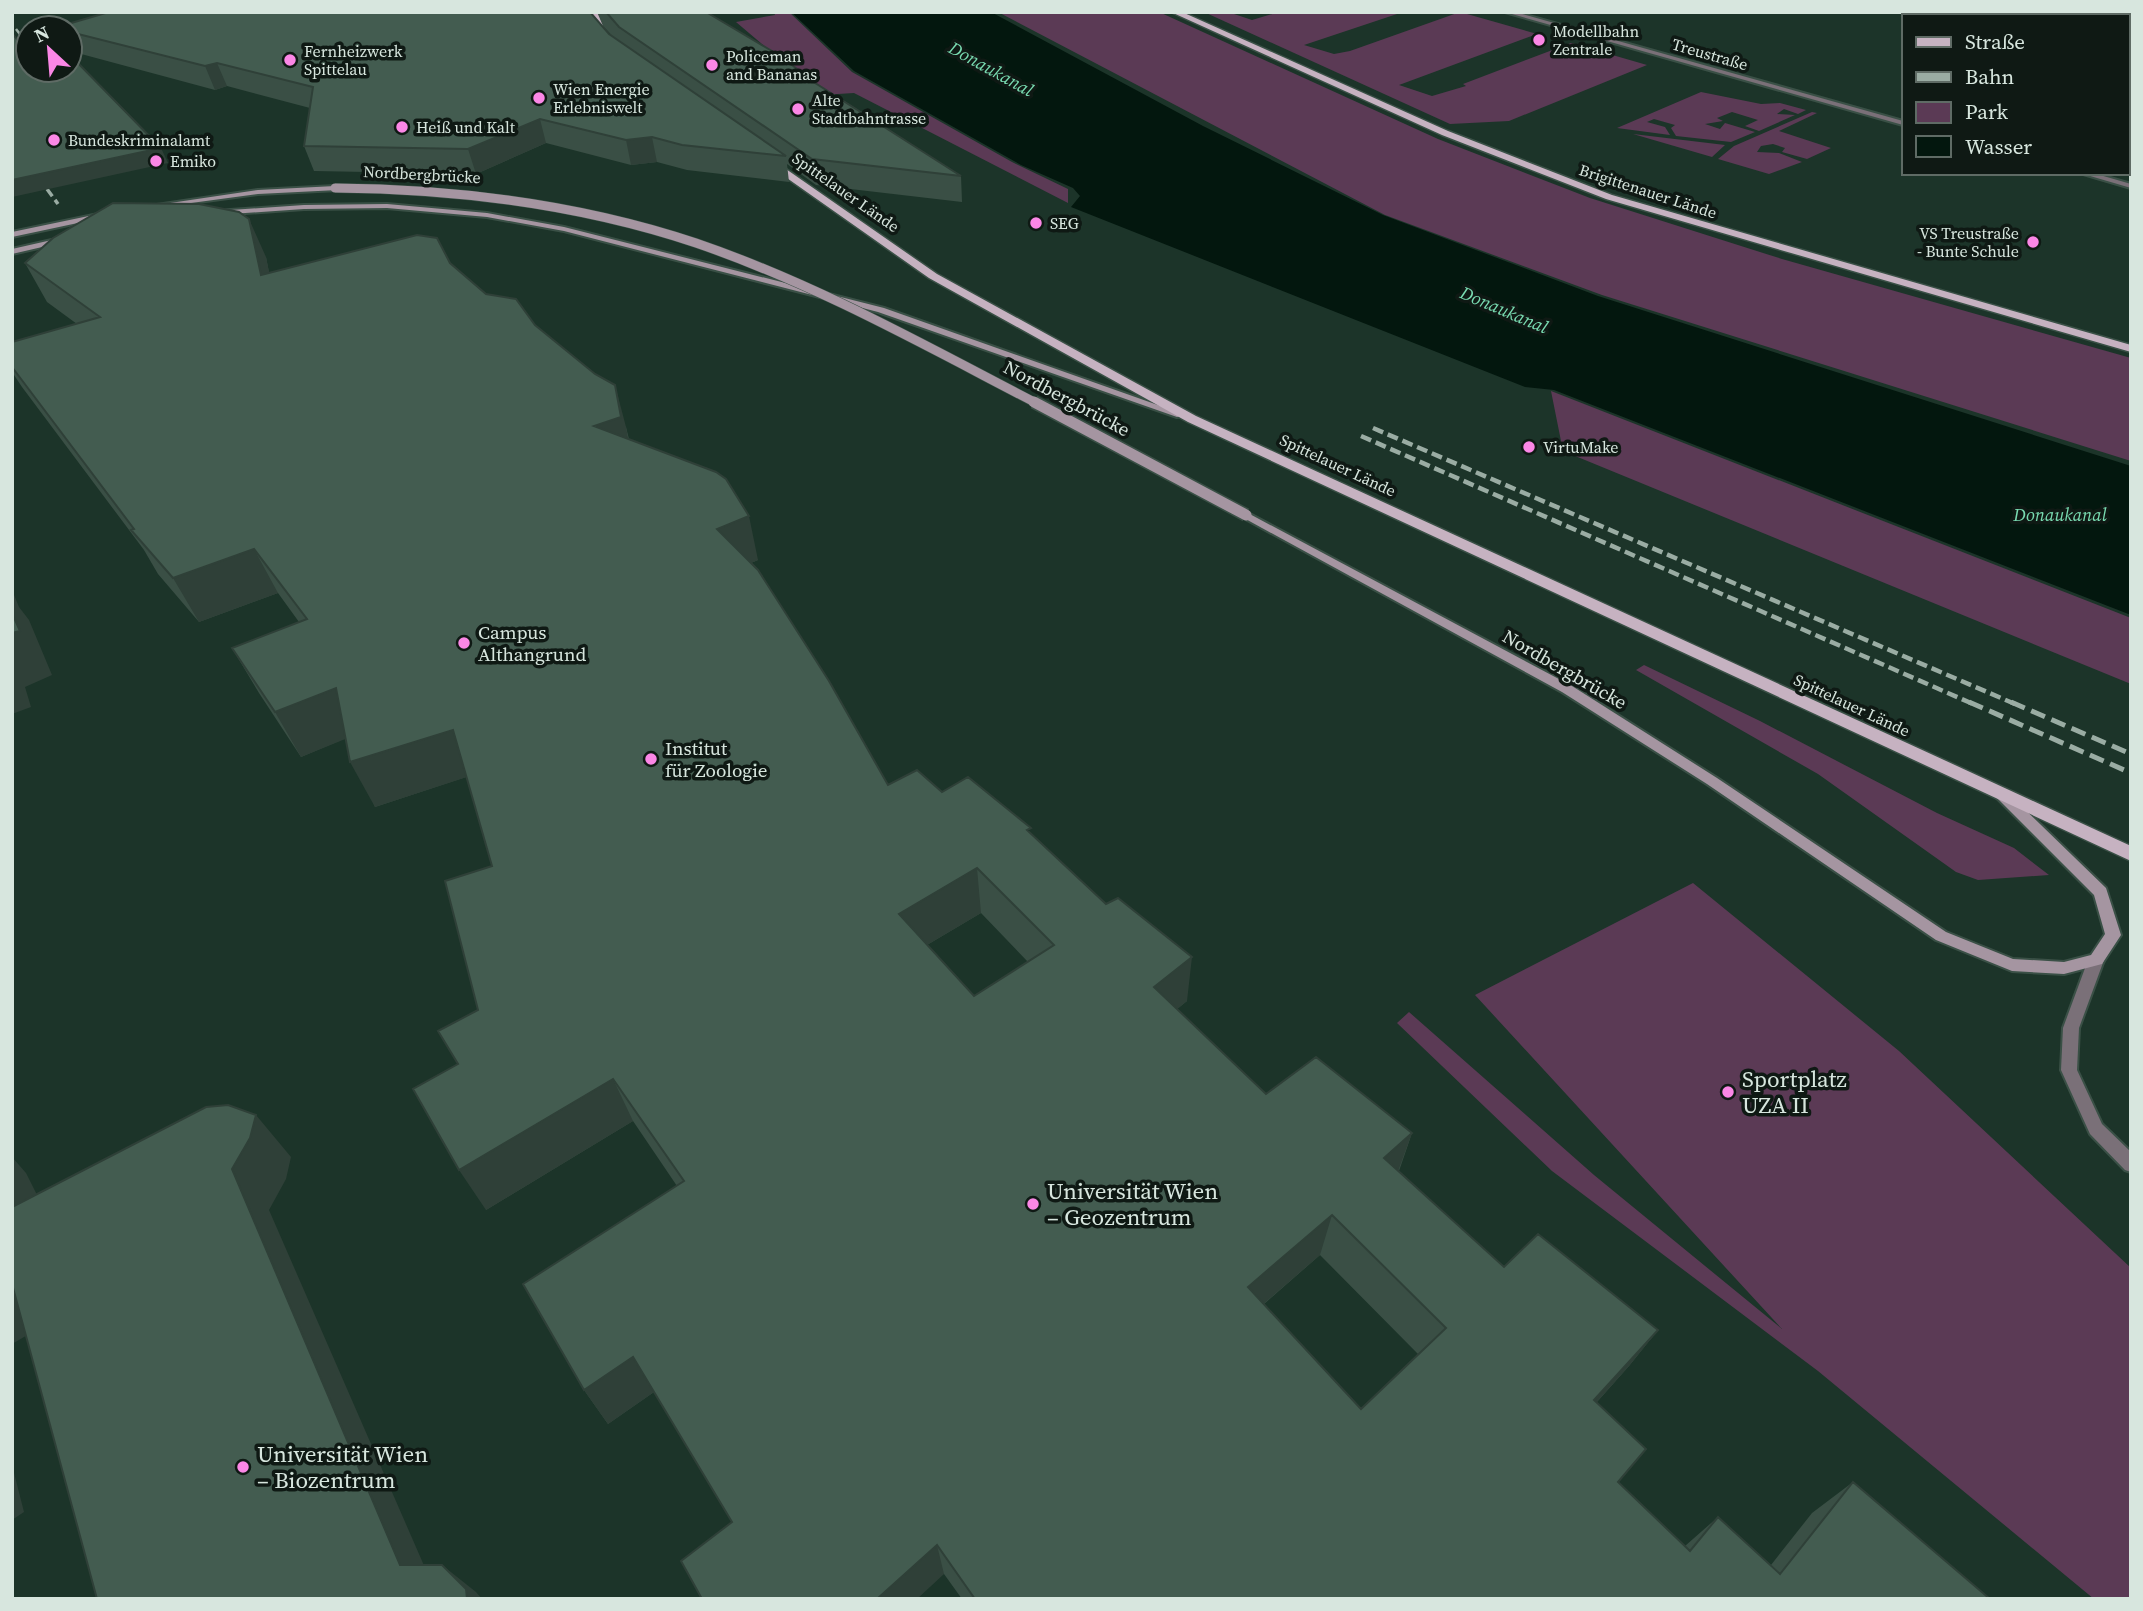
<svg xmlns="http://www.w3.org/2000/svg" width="2143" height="1611" font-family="'Source Serif 4',serif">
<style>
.green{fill:#5b3a55}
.water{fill:#03170e}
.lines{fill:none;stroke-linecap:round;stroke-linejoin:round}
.minor-casing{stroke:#3a5046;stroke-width:4}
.secondary-casing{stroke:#3a5046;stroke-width:4}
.primary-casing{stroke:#3a5046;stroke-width:3}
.minor{fill:#7a7078;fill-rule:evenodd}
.secondary{fill:#a595a1;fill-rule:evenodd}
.primary{fill:#c6b2c1;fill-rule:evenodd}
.rail-far3{stroke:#9aaca3;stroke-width:2.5;stroke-dasharray:7 3.5;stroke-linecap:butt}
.rail-far2{stroke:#9aaca3;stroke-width:3.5;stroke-dasharray:9 4.5;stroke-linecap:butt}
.rail-far1{stroke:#9aaca3;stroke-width:4.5;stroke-dasharray:11 5;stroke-linecap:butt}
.rail{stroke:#9aaca3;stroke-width:5;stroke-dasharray:15 7;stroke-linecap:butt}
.secondary-bridge-far1-casing{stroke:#3a5046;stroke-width:10;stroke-linecap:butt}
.secondary-bridge-casing{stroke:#3a5046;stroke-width:14;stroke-linecap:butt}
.secondary-bridge-far1{stroke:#a595a1;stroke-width:9}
.secondary-bridge{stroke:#a595a1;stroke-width:11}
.wall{fill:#3a4f45;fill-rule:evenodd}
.shaded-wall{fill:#2f4038}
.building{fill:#435c50;stroke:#2f4038;stroke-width:2;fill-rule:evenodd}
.poi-dot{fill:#fb87e6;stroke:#0f1914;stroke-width:2.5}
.labels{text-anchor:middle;stroke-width:7;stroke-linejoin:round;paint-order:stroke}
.far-poi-label{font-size:16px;fill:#d7e6de;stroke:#0f1914;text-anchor:start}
.far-street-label{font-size:16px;fill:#d7e6de;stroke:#0f1914}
.far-water-label{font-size:18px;font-style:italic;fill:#79dbb1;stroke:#0f1914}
.street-label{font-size:19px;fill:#d7e6de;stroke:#0f1914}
.poi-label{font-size:19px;fill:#d7e6de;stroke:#0f1914;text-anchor:start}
.near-poi-label{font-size:23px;fill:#d7e6de;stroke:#0f1914;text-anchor:start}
</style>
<rect width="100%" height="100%" fill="#1c3429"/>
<path class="green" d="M 774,12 L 789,12 L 852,72 L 1012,162 L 1068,189 L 1068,203 L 854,93 L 822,95 L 736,22 L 775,15 Z
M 998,12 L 1159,12 L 1438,139 L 1590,198 L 1782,259 L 2131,358 L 2131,461 L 1602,295 L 1385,215 Z
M 1204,12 L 1228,12 L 1252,20 L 1279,12 L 1403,12 L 1304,45 L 1334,54 L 1350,51 L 1460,12 L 1537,34 L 1399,85 L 1432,96 L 1466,86 L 1463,84 L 1571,43 L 1647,65 L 1509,121 L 1450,124 Z
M 1701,92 L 1761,104 L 1780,103 L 1806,110 L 1798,114 L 1784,109 L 1777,114 L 1795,115 L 1759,131 L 1745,126 L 1758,120 L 1732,112 L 1717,118 L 1723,121 L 1705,124 L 1720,129 L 1725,123 L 1755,132 L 1731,142 L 1676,136 L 1671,128 L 1675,125 L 1654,119 L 1647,122 L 1665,127 L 1670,135 L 1617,128 Z
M 1812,112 L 1817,113 L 1779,131 L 1831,148 L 1807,159 L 1782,152 L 1785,148 L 1773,144 L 1761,146 L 1757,152 L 1779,153 L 1802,162 L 1769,174 L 1718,159 L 1734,146 Z
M 1633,134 L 1725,145 L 1712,157 Z
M 1551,391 L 2131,618 L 2131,684 L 1563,451 Z
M 1644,665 L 1760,721 L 1937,813 L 2014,848 L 2049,875 L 1978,880 L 1956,872 L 1818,774 L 1636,670 Z
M 1693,883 L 1899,1051 L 2131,1268 L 2131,1599 L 2094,1599 L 1818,1371 L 1552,1171 L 1397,1023 L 1409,1012 L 1594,1175 L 1782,1329 L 1475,995 Z"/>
<path class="water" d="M 791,12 L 991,12 L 1203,126 L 1383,215 L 1598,296 L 2131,466 L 2131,615 L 1554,390 L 1525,387 L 1071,207 L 1080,196 L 1073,188 L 1021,165 L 854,71 Z"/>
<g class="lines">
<defs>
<path id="minor" d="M 1505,12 L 1515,12 L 1903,121 L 1903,125 Z
M 1904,12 L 1914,12 L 1924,16 L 1914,16 Z
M 2066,12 L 2073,12 L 2070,16 L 2063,16 Z
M 2127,66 L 2131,67 L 2131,71 L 2127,70 Z
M 2080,173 L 2093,173 L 2131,184 L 2131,188 Z
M 2096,954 L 2102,956 L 2104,960 L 2079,1028 L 2077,1070 L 2102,1124 L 2131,1152 L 2131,1172 L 2125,1170 L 2090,1134 L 2061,1070 L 2063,1028 L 2088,960 L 2090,956 Z"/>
<path id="secondary" d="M 335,186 L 338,186 L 338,190 L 258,194 L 154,208 L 150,206 L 258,190 Z
M 387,204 L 487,213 L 564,227 L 884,308 L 1186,415 L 1177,417 L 878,312 L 564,231 L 487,217 L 387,208 L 304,209 L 216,215 L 212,213 L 216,211 L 304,205 Z
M 103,213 L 107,215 L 106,217 L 12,237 L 12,232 Z
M 65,237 L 69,239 L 68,241 L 12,254 L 12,249 Z
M 1246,512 L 1572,686 L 1717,778 L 1946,932 L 2013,959 L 2064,962 L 2091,955 L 2105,934 L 2094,895 L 1994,795 L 2001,790 L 2006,791 L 2106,888 L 2121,935 L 2102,964 L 2064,974 L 2012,971 L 1936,940 L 1707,784 L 1562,692 L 1242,517 L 1242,513 Z"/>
<path id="primary" d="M 589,12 L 597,12 L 609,40 L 603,40 L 594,29 Z
M 1171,12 L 1182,12 L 1448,131 L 1612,195 L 2131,345 L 2131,352 L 1606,199 L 1442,135 Z
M 767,160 L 773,160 L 937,274 L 1196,416 L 2131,846 L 2131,861 L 1188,422 L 929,278 L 767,164 Z"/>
</defs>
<use href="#minor" class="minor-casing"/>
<use href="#secondary" class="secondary-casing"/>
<use href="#primary" class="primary-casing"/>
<use href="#minor" class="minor"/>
<use href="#secondary" class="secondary"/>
<use href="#primary" class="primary"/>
<path class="rail-far3" d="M 16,29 L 28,45"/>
<path class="rail-far2" d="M 47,189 L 58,204"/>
<path class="rail-far1" d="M 1373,428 L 2015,704
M 1361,436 L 1973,704"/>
<path class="rail" d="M 1969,702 L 2131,773
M 2011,702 L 2131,754"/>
<defs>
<path id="secondary-bridge-far1" d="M 335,188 C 458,189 579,204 696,243 C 816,284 926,346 1038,404"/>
<path id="secondary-bridge" d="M 1034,402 L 1246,515"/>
</defs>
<use href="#secondary-bridge-far1" class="secondary-bridge-far1-casing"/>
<use href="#secondary-bridge" class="secondary-bridge-casing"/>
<use href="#secondary-bridge-far1" class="secondary-bridge-far1"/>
<use href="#secondary-bridge" class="secondary-bridge"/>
</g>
<path class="wall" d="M 598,12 L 706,12 L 961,176 L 962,202 L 816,185 L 787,164 L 789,182 L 687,170 L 657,162 L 631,165 L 546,143 L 476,174 L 314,171 L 304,146 L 310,108 L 227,86 L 215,90 L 70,51 L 70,28 L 609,34 L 614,38 L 604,27 Z
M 266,257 L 269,273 L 450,263 L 486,294 L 535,325 L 626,427 L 629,439 L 758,560 L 751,563 L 888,785 L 942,792 L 1032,834 L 1187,1001 L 1177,1009 L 1266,1094 L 1412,1133 L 1399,1171 L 1504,1267 L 1658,1330 L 1629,1366 L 1597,1402 L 1618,1482 L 1685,1546 L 1718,1517 L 1771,1565 L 1812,1513 L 1853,1482 L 1990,1599 L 962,1599 L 944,1574 L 732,1522 L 654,1392 L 608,1424 L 584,1390 L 677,1186 L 633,1121 L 486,1210 L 458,1064 L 478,1010 L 492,866 L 466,777 L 375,807 L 346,738 L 301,757 L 259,693 L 232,648 L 299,622 L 278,593 L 199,622 L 158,574 L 144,550 L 22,387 L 12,372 L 12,342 L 77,324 L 47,302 L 25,263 ZM 981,913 L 1028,962 L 974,996 L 927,945 ZM 1320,1255 L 1418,1354 L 1361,1409 L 1264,1304 Z"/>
<path class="shaded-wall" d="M 217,63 L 227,86 L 215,90 L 205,66 Z
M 540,119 L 546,143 L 476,174 L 468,149 Z
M 652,137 L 657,162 L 631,165 L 626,140 Z
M 161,148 L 168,163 L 12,197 L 12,180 Z
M 249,219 L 266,257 L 278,314 L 261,275 Z
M 615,385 L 626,427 L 632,460 L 594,426 Z
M 749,516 L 758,560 L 727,573 L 717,529 Z
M 254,549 L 278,593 L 199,622 L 173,578 Z
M 12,590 L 19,607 L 29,620 L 52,675 L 25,687 L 31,707 L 12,714 Z
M 336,688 L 360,733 L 301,757 L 275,712 Z
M 453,730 L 473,775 L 375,807 L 350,762 Z
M 977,868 L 981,913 L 905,958 L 899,914 Z
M 1192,957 L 1187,1001 L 1151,1031 L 1154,987 Z
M 613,1079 L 633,1121 L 486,1210 L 459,1170 Z
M 256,1115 L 291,1157 L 286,1179 L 269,1210 L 436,1593 L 400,1565 L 232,1169 Z
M 1412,1133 L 1397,1174 L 1384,1158 Z
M 12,1157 L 26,1173 L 62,1245 L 14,1206 L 12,1201 Z
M 1332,1215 L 1320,1255 L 1240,1324 L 1248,1287 Z
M 12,1280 L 60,1316 L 12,1344 Z
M 1658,1330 L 1629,1366 L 1568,1434 L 1594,1400 Z
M 633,1357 L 654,1392 L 608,1424 L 584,1390 Z
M 12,1465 L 24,1512 L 12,1520 Z
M 937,1545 L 944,1574 L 917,1599 L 877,1599 Z
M 442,1565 L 476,1592 L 482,1599 L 467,1599 Z"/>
<path class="building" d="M 109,12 L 590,12 L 609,34 L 786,156 L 682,145 L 652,137 L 626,140 L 540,119 L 468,149 L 304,146 L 313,87 L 217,63 L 205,66 L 70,32 L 70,28 L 54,28 Z
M 606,12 L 706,12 L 782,57 L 812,81 L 961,176 L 812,159 L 619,27 Z
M 12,33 L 23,47 L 28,45 L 28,70 L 70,70 L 70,55 L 161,148 L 12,180 Z
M 113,203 L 199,204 L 239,212 L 249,219 L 261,275 L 417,235 L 437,238 L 450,263 L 486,294 L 516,299 L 535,325 L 595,374 L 615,385 L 621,417 L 594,426 L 716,472 L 726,479 L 749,516 L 717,529 L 758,570 L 829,681 L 888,785 L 917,770 L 942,792 L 968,777 L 1031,828 L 1027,830 L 1106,904 L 1118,898 L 1192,957 L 1154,987 L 1266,1094 L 1316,1057 L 1412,1133 L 1384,1158 L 1504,1267 L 1538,1234 L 1658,1330 L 1594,1400 L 1646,1449 L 1618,1482 L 1690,1551 L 1718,1517 L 1780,1574 L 1853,1482 L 1990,1599 L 975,1599 L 937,1545 L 877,1599 L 702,1599 L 681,1561 L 732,1522 L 633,1357 L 584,1390 L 523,1284 L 684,1181 L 613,1079 L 459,1170 L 413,1089 L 458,1064 L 438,1031 L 478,1010 L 445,881 L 492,866 L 453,730 L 350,762 L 336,688 L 275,712 L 232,648 L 307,619 L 254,549 L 173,578 L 131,530 L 134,529 L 12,367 L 12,342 L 100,317 L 25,263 L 53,238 ZM 977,868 L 1054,945 L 974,996 L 899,914 ZM 1332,1215 L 1446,1328 L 1361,1409 L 1248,1287 Z
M 12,613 L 20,631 L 12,633 Z
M 228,1105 L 256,1115 L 250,1138 L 232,1169 L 400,1565 L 442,1565 L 466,1589 L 467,1599 L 97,1599 L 12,1284 L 12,1201 L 14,1206 L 206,1107 Z"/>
<g class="poi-dot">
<circle cx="1539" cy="40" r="7"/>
<circle cx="290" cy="60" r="7"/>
<circle cx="712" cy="65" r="7"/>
<circle cx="539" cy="98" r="7"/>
<circle cx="798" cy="109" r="7"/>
<circle cx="402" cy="127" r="7"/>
<circle cx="54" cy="140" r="7"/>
<circle cx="156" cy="161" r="7"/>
<circle cx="1036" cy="223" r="7"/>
<circle cx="2033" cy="242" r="7"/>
<circle cx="1529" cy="447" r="7"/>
<circle cx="464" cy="643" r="7"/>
<circle cx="651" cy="759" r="7"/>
<circle cx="1728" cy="1092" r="7"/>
<circle cx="1033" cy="1204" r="7"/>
<circle cx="243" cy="1467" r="7"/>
</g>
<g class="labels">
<g class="far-poi-label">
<text x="1553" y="37">Modellbahn<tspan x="1553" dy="18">Zentrale</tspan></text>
<text x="304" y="57">Fernheizwerk<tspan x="304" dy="18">Spittelau</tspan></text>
<text x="726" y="62">Policeman<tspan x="726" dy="18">and Bananas</tspan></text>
<text x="553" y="95">Wien Energie<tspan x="553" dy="18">Erlebniswelt</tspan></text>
<text x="812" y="106">Alte<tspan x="812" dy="18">Stadtbahntrasse</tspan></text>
<text x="416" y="133">Heiß und Kalt</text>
<text x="68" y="146">Bundeskriminalamt</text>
<text x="170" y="167">Emiko</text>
<text x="1050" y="229">SEG</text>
<text x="2019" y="239" text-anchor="end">VS Treustraße<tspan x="2019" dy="18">- Bunte Schule</tspan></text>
<text x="1543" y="453">VirtuMake</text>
</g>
<g class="far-street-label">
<text transform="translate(1710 54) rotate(16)" y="6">Treustraße</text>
<text transform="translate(422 174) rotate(3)" y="6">Nordbergbrücke</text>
<text transform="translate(1648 191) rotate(18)" y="6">Brigittenauer Lände</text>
<text transform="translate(846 192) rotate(35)" y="6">Spittelauer Lände</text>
<text transform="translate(1338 465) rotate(25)" y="6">Spittelauer Lände</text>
<text transform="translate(1852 705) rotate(25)" y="6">Spittelauer Lände</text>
</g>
<g class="far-water-label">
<text transform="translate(991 69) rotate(29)" y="6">Donaukanal</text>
<text transform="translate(1504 310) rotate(23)" y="6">Donaukanal</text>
<text x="2060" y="521">Donaukanal</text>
</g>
<g class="street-label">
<text transform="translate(1067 398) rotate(28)" y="7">Nordbergbrücke</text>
<text transform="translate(1565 669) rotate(30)" y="7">Nordbergbrücke</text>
</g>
<g class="poi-label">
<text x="478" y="639">Campus<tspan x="478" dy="22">Althangrund</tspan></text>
<text x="665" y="755">Institut<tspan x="665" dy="22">für Zoologie</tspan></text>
</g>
<g class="near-poi-label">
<text x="1742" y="1087">Sportplatz<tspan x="1742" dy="26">UZA II</tspan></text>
<text x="1047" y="1199">Universität Wien<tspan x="1047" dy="26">– Geozentrum</tspan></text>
<text x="257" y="1462">Universität Wien<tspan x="257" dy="26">– Biozentrum</tspan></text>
</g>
</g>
<rect width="2143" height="1611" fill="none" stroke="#d7e6de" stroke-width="28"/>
<rect x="1902" y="14" width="228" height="161" fill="#0f1914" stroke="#5f6b65" stroke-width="2"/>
<rect x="1916" y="37" width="35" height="10" fill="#c6b2c1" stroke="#5f6b65" stroke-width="2"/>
<text x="1965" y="49" font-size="21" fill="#d7e6de">Straße</text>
<rect x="1916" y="72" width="35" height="10" fill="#9aaca3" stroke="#5f6b65" stroke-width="2"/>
<text x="1965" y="84" font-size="21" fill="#d7e6de">Bahn</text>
<rect x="1916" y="102" width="35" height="21" fill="#5b3a55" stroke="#5f6b65" stroke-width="2"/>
<text x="1965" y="119" font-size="21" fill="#d7e6de">Park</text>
<rect x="1916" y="136" width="35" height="21" fill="#03170e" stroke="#5f6b65" stroke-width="2"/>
<text x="1965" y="154" font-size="21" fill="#d7e6de">Wasser</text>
<g transform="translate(49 49) rotate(334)"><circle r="33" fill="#0f1914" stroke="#5f6b65" stroke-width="2"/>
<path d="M0-5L12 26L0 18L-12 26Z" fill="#fb87e6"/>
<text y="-10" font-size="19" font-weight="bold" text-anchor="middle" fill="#d7e6de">N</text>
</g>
</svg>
